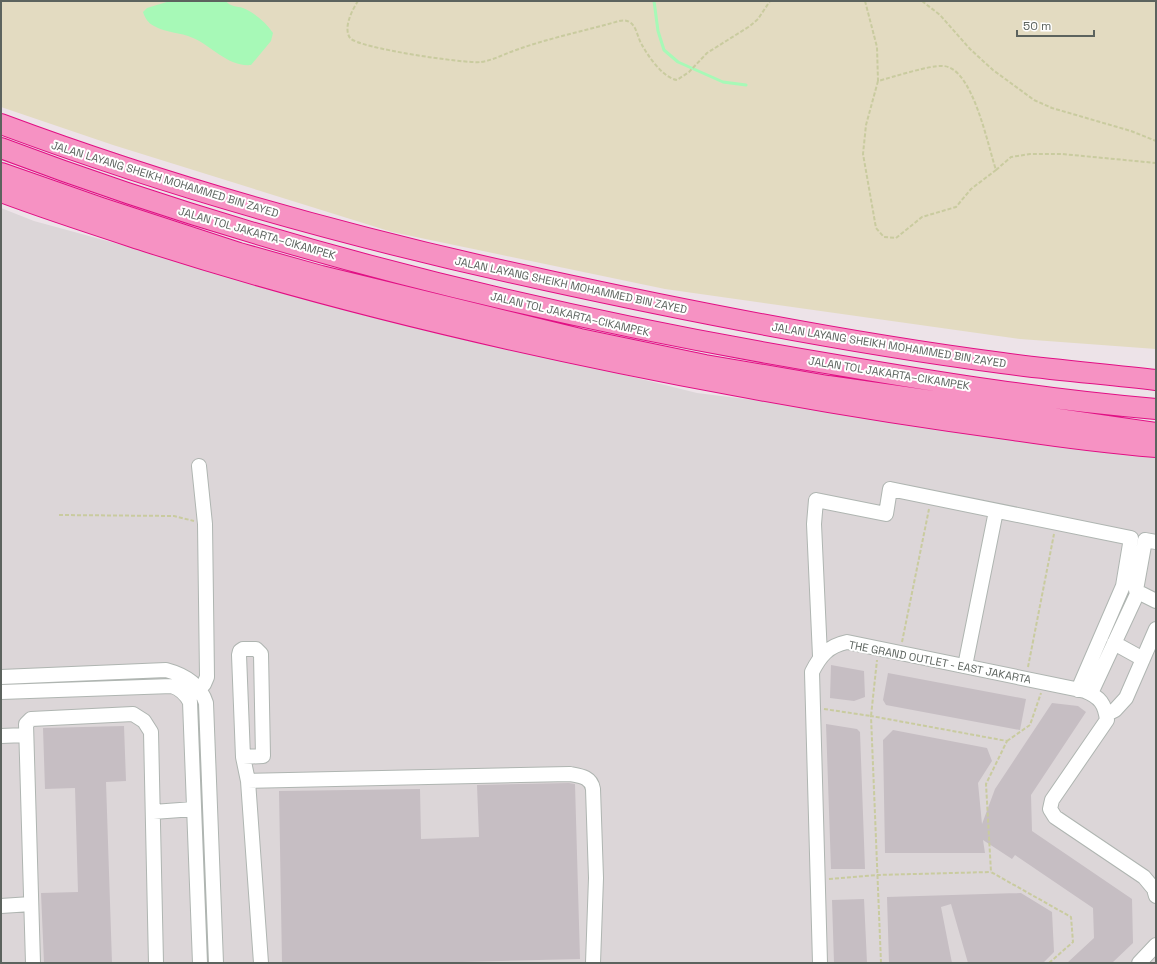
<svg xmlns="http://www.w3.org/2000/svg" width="1157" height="964" font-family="'Space Grotesk',sans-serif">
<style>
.industrial{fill:#dcd6d8}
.green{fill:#e3dbc1}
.water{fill:#a7f9b7}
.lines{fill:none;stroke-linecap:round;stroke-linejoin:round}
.stream{stroke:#a7f9b7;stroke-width:3}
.building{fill:#c6bec3}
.minor-casing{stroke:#afb5b1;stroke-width:16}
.highway-casing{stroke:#e10f84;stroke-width:22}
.path{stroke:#c9cb9f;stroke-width:2;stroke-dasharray:4 2;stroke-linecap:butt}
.minor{stroke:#fff;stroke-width:14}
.highway{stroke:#f692c3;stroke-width:20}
.labels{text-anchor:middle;stroke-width:4;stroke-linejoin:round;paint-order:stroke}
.street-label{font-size:11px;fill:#5c635e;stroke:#fff}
</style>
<rect width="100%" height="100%" fill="#ede3e8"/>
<path class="industrial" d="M 1,208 L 34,221 L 316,298 L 697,393 L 910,419 L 1156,442 L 1156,963 L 1,963 Z"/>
<path class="green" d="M 1,1 L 1156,1 L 1156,349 L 1020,339 L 665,289 L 392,232 L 113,145 L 1,107 Z"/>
<path class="water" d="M 170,1 L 226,1 C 230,7 237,6 243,8 C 255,13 266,23 273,33 L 271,41 L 251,65 C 228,67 212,46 193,38 C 180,32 166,33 154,26 C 148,23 145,18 143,12 L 147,8 Z"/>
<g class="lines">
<path class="stream" d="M 654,1 L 658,31 L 664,50 L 678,62 L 723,82 L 746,85"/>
</g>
<path class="building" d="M 831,665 L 864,671 L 865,697 L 854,701 L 830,698 Z
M 888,673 L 1026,699 L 1020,730 L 886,705 L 883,700 Z
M 1052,703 L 1078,706 L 1086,712 L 1031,795 L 1032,831 L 1132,899 L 1133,943 L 1112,963 L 1067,963 L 1094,938 L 1093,908 L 1015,855 L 1012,859 L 983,840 L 985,853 L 885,853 L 883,740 L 893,730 L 987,748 L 992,761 L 978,783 L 982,824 L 995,789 Z
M 826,724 L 857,729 L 860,732 L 865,869 L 831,869 Z
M 124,726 L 126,781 L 106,782 L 112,963 L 44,963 L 41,893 L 78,892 L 75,788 L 45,789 L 43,728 Z
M 569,783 L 575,784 L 580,959 L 424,963 L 282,963 L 279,791 L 420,789 L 421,839 L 479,837 L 477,785 Z
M 1021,893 L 1052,912 L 1054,952 L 1043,963 L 968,963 L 951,904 L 941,907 L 952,963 L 889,963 L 887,897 Z
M 864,899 L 867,963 L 834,963 L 832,900 Z"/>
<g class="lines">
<defs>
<path id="minor" d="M 1138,592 L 1156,601
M 1114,643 L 1143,659
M 820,656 L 814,524 L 816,500 L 886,514 L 890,489 L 1131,538 L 1123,586 L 1078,690
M 965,666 L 996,511
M 1,677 L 166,670 C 185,675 200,684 206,703 L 216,963
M 1,692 L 172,686 C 181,689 186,694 190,702 L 200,963
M 1091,693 L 1138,592 L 1136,590 L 1145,540 L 1156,542
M 193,694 L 204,684 L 207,677 L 205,524 L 199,466
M 1107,714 L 1115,710 L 1126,698 L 1156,629
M 1,736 L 26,735
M 243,757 L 263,756 L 261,654 L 256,649 L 243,649 L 240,651 L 239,655 L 243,757 L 248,781
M 153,812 L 194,809
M 1,906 L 31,904
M 33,963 L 26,724 L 31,719 L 133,714 L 144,721 L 151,732 L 156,963
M 261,963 L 248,781 L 570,774 C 581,776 591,777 593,789 L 596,878 L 593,963
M 820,963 L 812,672 C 820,656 828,646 847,642 L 1085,691 C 1100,697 1105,704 1107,720 L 1052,800 L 1050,809 L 1055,817 L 1144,877 L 1154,889 L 1156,896
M 1139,963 L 1156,945"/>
<path id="highway" d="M 1,124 C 178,190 360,240 545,280 C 696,313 848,343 1002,363 C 1053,370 1105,374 1156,380
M 1,148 C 271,250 552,318 837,365 C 943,383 1049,400 1156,409
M 1,173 L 101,208 L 239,253 L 321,276 L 580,339 L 705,365 L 828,386 L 1156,433
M 1,192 C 49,210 99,226 148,242 C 341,304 538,349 738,386 C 829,403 922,418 1014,430 C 1061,437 1108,443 1156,447"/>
</defs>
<use href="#minor" class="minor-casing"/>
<use href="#highway" class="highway-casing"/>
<path class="path" d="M 358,1 C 352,10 343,28 350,38 C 358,48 465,64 481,62 C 494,60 504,54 516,50 C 549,38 585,31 619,21 C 623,20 627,20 631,23 C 637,28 638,39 642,45 C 648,56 663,78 677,80 L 689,72 L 707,53 L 750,26 L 758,19 L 770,1
M 865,1 L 877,47 L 878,81 C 893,77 930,65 943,66 C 973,67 988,147 996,170 L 1011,157 L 1030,154 L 1062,154 L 1156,163
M 922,1 L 940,15 L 970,49 L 993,70 L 1034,100 L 1052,108 L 1131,131 L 1156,141
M 878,81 L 866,125 L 863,154 L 876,228 L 884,237 L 896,238 L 922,217 L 956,207 L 971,189 L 996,170
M 59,515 L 174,516 L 194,521
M 902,642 L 929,509
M 1028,667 L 1054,534
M 824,709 L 871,716 L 877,660
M 1007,741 L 1030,725 L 1041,693
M 829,879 L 877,875 L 991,872
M 881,963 L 871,716 L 1007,741 L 986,784 L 991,872 L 1071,917 L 1073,942 L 1049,963"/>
<use href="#minor" class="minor"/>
<use href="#highway" class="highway"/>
</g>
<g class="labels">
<g class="street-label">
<text transform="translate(165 179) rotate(17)" y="4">JALAN LAYANG SHEIKH MOHAMMED BIN ZAYED</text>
<text transform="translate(257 233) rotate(16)" y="4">JALAN TOL JAKARTA–CIKAMPEK</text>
<text transform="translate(571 285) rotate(12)" y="4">JALAN LAYANG SHEIKH MOHAMMED BIN ZAYED</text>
<text transform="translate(570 314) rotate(13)" y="4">JALAN TOL JAKARTA–CIKAMPEK</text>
<text transform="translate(889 345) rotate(9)" y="4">JALAN LAYANG SHEIKH MOHAMMED BIN ZAYED</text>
<text transform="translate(889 373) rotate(9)" y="4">JALAN TOL JAKARTA–CIKAMPEK</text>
<text transform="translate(940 662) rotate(11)" y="4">THE GRAND OUTLET - EAST JAKARTA</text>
</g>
</g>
<rect width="1157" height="964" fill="none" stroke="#5c635e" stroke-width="4"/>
<path d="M1017 30v6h77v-6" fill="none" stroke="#5c635e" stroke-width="2"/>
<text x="1023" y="30" font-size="12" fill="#5c635e" stroke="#ffffff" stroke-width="3" paint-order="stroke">50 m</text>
</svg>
